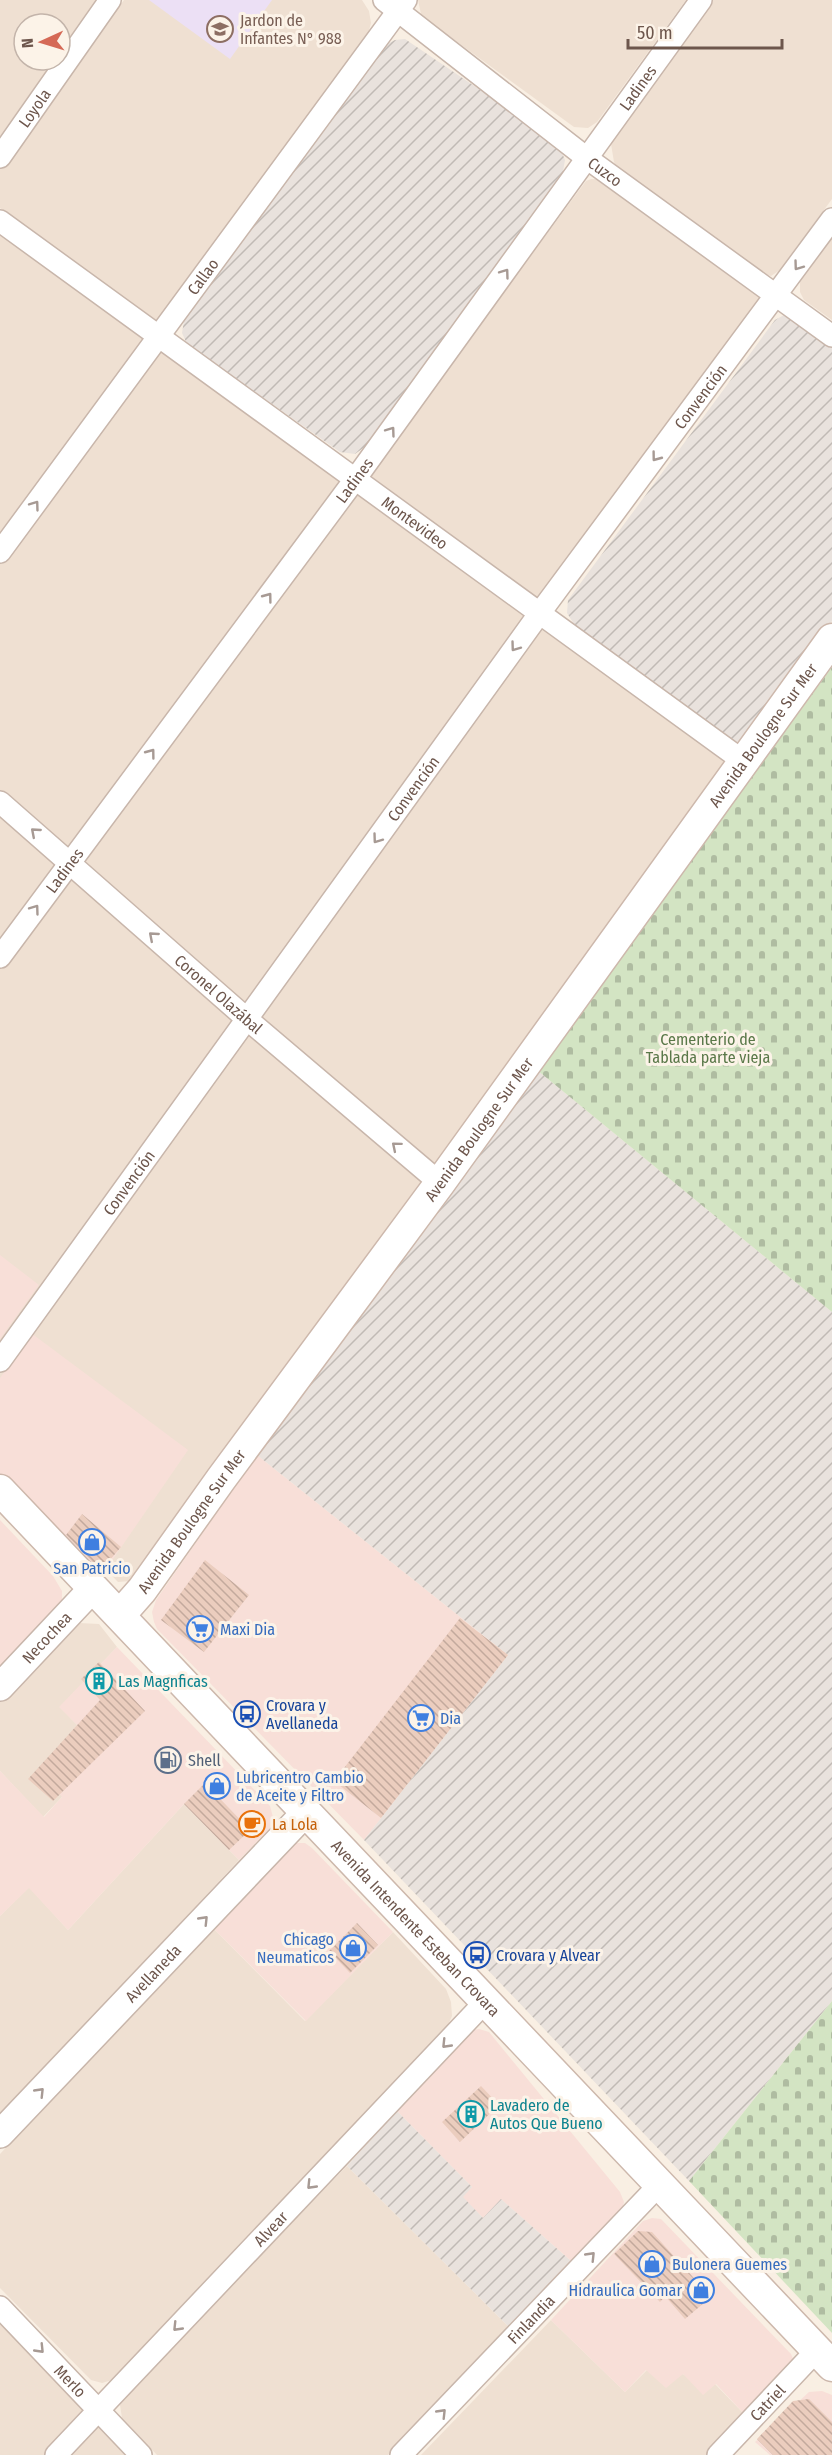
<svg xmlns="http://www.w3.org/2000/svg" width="832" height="2455" font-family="'Fira Sans Condensed',sans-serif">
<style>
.residential{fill:#efe0d2}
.commercial{fill:#f8dfd8}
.industrial{fill:url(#industrial-furrows)}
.education{fill:#ece0f5}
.cemetery{fill:url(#cemetery-stones)}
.building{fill:url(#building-back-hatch)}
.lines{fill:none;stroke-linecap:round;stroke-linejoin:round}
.minor-casing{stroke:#c8b6ab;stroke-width:24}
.tertiary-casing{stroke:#c8b6ab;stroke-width:30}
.secondary-casing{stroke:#cdb8ac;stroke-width:33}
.minor{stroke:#fff;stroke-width:21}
.tertiary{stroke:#fff;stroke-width:27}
.secondary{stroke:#fff;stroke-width:30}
.oneway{stroke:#a79a94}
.labels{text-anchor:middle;stroke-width:6;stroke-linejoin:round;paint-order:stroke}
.education-label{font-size:16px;fill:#785e54;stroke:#fcf3e8;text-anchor:start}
.street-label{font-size:16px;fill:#6d564c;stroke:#fcf3e8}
.park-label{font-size:16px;fill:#5a7849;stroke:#fcf3e8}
.shop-label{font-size:16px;fill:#366cbe;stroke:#fcf3e8;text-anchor:start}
.culture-label{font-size:16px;fill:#0d838f;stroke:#fcf3e8;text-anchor:start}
.transit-label{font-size:16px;fill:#164399;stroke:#fcf3e8;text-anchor:start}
.service-label{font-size:16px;fill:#4e5e75;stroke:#fcf3e8;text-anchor:start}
.food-label{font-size:16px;fill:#c56008;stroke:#fcf3e8;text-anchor:start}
</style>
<defs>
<pattern id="industrial-furrows" width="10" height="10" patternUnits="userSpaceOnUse" patternTransform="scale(1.5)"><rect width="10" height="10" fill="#e9e2dd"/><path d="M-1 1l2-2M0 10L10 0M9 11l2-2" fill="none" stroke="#c1bab5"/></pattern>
<pattern id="cemetery-stones" width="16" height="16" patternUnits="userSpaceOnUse" patternTransform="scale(1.5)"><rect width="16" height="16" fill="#d3e4c3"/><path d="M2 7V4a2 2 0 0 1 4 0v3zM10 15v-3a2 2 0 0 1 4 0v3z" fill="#afbca1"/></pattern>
<pattern id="building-back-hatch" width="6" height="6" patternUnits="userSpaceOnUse" patternTransform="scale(1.5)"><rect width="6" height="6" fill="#ebcdbe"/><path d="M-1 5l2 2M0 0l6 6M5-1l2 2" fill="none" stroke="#c3a99d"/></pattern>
</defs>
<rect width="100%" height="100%" fill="#f9efe3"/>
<path class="residential" d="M 0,0 L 97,0 L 60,52 L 60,24 L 24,24 L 24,60 L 54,60 L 0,136 Z
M 124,0 L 362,0 L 369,11 L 371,23 L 368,34 L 167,315 L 161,319 L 153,320 L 144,318 L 0,208 L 0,168 Z
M 418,0 L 686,0 L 597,122 L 588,128 L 574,127 L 427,20 L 421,14 Z
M 712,0 L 832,0 L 832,199 L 780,270 L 771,276 L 759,272 L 617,167 L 614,162 L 611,144 L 614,134 Z
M 591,179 L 599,179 L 754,289 L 759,297 L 760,305 L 537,624 L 721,753 L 725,770 L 144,1566 L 130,1581 L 118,1582 L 0,1460 L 0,228 L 358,489 L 586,181 Z
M 832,234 L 832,320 L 804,300 L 800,292 L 800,279 Z
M 79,1623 L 99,1624 L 117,1647 L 60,1707 L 82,1730 L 62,1797 L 43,1817 L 0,1771 L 0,1702 L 67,1632 Z
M 184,1804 L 239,1860 L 0,2115 L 0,1916 L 29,1887 L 68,1930 Z
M 213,1928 L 305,2021 L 393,1932 L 446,1989 L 451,2002 L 452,2016 L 448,2025 L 112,2380 L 102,2383 L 91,2380 L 0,2288 L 0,2154 Z
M 347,2166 L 508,2326 L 388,2455 L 157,2455 L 122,2418 L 120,2405 L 126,2393 Z
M 0,2315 L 131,2455 L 0,2455 Z
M 551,2320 L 625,2392 L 647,2370 L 682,2374 L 715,2384 L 749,2419 L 716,2455 L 421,2455 Z"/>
<path class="commercial" d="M 0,1255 L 39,1285 L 0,1339 Z
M 31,1333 L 188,1450 L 111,1562 L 90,1563 L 0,1473 L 0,1378 Z
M 257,1455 L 508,1655 L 364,1840 L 157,1629 L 154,1622 L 152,1612 L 156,1600 Z
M 0,1520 L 53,1576 L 62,1591 L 62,1601 L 58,1608 L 0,1668 Z
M 117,1647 L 270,1806 L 273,1817 L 271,1827 L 239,1860 L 184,1804 L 68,1930 L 29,1888 L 0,1916 L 0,1771 L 44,1817 L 62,1797 L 40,1773 L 82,1730 L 59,1707 Z
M 294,1843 L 305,1843 L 312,1848 L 393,1932 L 306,2021 L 213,1928 Z
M 479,2029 L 489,2032 L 620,2192 L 624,2202 L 621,2212 L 571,2261 L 502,2200 L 483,2218 L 462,2197 L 472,2187 L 397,2111 L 471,2030 Z
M 652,2218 L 661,2219 L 791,2354 L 794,2361 L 749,2419 L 716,2384 L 703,2395 L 683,2374 L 666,2388 L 646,2370 L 625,2392 L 551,2320 L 643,2221 Z
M 822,2391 L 832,2395 L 832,2455 L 770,2455 L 755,2442 L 809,2392 Z"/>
<path class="industrial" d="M 405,39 L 558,143 L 565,160 L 562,177 L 366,446 L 355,454 L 340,452 L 187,344 L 182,333 L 184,321 L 387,44 L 395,40 Z
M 784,315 L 793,318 L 832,345 L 832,621 L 747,737 L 738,742 L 728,739 L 574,624 L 567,613 L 568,600 L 775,320 Z
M 537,1070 L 832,1312 L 832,2001 L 689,2181 L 364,1840 L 508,1655 L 257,1455 Z
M 397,2111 L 472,2187 L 463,2197 L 483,2218 L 501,2199 L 571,2261 L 508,2326 L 347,2166 Z"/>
<path class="education" d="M 149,0 L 272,0 L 230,59 Z"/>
<path class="cemetery" d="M 832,667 L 832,1312 L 537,1070 Z
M 832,2001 L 832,2333 L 689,2181 Z"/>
<path class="building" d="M 82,1514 L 121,1547 L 109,1561 L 94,1564 L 66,1535 Z
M 205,1560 L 249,1595 L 204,1652 L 161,1620 Z
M 460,1618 L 508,1655 L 381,1818 L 334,1781 Z
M 99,1662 L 145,1711 L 53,1801 L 28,1779 L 100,1700 L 81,1679 Z
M 205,1783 L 250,1830 L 229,1850 L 184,1804 Z
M 357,1923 L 378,1945 L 350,1973 L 329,1951 Z
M 481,2086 L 499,2105 L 460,2142 L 442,2122 Z
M 638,2231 L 652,2232 L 711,2297 L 685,2319 L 665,2296 L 660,2302 L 614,2254 Z
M 809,2399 L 832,2422 L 832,2455 L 773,2455 L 757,2439 L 793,2401 Z"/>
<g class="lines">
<defs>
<g id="minor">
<path id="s1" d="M 384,0 L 588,159 L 832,336"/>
<path id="s2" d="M 0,157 L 110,0"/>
<path id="s3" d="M 0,221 L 743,761"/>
<path id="s4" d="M 0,552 L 406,0"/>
<path id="s5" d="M 0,802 L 247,1019 L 440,1183"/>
<path id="s6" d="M 0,957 L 356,478 L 701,0"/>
<path id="s7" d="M 0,1361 L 539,614 L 832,219"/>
<path id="s8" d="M 0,2307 L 141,2455"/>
<path id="s9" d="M 56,2455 L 486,2001"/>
<path id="s10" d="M 401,2455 L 660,2184"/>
<path id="s11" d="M 718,2455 L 817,2350"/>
</g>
<g id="tertiary">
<path id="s12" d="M 0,1687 L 93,1588"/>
<path id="s13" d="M 0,2134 L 306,1812"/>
</g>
<g id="secondary">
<path id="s14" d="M 0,1490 L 832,2366"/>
<path id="s15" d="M 120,1615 L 142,1590 L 221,1479 L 440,1183 L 832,639"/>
</g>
</defs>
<use href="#minor" class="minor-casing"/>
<use href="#tertiary" class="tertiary-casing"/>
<use href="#secondary" class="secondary-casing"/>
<use href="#minor" class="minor"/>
<use href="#tertiary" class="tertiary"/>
<use href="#secondary" class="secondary"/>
</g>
<defs><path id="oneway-chevron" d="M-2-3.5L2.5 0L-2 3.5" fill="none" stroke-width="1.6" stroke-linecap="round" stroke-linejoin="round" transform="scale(1.5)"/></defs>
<g class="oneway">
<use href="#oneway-chevron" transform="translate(798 266) rotate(126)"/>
<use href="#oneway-chevron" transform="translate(505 273) rotate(-54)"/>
<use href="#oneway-chevron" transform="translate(391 431) rotate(-54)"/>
<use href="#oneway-chevron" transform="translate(656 457) rotate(127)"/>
<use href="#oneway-chevron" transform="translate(35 505) rotate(-54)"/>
<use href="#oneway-chevron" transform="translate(268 597) rotate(-53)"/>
<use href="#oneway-chevron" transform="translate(515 647) rotate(126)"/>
<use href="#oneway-chevron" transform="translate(151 753) rotate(-53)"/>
<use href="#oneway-chevron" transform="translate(35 832) rotate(-139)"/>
<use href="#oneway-chevron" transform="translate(377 839) rotate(126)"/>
<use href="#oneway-chevron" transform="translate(35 909) rotate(-54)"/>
<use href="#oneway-chevron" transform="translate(153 936) rotate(-139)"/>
<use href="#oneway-chevron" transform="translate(396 1146) rotate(-140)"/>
<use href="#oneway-chevron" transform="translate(204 1920) rotate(-46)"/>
<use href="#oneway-chevron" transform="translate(446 2044) rotate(134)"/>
<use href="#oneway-chevron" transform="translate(40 2092) rotate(-46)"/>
<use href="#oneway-chevron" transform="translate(311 2185) rotate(134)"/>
<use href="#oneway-chevron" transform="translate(591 2256) rotate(-46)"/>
<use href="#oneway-chevron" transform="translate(177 2327) rotate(134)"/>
<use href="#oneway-chevron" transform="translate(40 2349) rotate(46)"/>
<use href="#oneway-chevron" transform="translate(442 2413) rotate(-46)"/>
</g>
<defs>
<symbol id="school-ring" viewBox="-11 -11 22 22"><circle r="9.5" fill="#fcf3e8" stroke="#8d6e63" stroke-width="1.5"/><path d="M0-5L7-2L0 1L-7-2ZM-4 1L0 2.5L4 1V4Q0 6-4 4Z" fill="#8d6e63"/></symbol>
<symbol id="shop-ring" viewBox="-11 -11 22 22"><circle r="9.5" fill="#fcf3e8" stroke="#3f7fe0" stroke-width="1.5"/><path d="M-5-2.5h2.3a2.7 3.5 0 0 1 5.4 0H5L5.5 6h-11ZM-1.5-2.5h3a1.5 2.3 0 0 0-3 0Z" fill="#3f7fe0"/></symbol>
<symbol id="supermarket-ring" viewBox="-11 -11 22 22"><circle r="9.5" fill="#fcf3e8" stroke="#3f7fe0" stroke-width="1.5"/><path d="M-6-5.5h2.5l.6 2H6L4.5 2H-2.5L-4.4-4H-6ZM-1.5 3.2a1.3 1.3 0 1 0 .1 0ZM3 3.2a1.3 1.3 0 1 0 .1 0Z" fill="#3f7fe0"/></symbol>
<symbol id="building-ring" viewBox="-11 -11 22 22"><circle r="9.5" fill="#fcf3e8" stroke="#0f9aa8" stroke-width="1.5"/><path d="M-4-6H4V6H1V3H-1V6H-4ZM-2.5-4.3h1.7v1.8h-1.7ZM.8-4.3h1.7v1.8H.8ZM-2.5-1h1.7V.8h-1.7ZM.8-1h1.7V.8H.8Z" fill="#0f9aa8"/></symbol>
<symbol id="bus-ring" viewBox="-11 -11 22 22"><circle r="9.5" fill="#fcf3e8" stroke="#1a4fb4" stroke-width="1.5"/><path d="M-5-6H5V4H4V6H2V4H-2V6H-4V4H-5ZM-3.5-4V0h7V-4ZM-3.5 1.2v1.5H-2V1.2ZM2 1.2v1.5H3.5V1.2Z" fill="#1a4fb4"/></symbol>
<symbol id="fuel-ring" viewBox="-11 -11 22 22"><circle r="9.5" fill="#fcf3e8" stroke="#5c6f8a" stroke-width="1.5"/><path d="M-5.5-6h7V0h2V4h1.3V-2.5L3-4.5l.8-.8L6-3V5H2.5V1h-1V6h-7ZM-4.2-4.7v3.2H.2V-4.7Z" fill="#5c6f8a"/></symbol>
<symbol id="cafe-ring" viewBox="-11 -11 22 22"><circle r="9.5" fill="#fcf3e8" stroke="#e8710a" stroke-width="1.5"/><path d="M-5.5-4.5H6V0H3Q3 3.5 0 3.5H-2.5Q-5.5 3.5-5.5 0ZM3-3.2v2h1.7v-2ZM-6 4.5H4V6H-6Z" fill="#e8710a"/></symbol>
</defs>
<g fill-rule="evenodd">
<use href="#school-ring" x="205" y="14" width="30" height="30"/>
<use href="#shop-ring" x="77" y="1527" width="30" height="30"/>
<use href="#supermarket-ring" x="185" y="1614" width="30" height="30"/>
<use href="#building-ring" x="84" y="1666" width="30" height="30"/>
<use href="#bus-ring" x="232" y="1699" width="30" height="30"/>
<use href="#supermarket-ring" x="406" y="1703" width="30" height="30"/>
<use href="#fuel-ring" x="153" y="1745" width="30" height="30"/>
<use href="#shop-ring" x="202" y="1771" width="30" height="30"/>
<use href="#cafe-ring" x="237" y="1809" width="30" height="30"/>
<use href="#shop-ring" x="338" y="1933" width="30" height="30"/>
<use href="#bus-ring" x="462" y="1940" width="30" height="30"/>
<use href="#building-ring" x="456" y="2099" width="30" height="30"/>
<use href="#shop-ring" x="637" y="2249" width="30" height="30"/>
<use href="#shop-ring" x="686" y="2275" width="30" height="30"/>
</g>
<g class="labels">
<g class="education-label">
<text x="240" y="26">Jardon de<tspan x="240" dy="18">Infantes N° 988</tspan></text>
</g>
<g class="street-label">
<text dy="6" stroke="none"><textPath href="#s6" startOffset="1078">Ladines</textPath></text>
<text dy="6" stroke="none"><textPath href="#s2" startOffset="60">Loyola</textPath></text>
<text dy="6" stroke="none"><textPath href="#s1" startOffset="280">Cuzco</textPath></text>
<text dy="6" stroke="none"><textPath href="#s4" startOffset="342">Callao</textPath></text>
<text dy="6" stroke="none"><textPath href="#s7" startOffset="1192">Convención</textPath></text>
<text dy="6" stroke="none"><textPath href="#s6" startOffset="594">Ladines</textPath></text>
<text dy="6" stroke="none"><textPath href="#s3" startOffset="513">Montevideo</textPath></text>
<text dy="6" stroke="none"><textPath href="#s15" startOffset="1090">Avenida Boulogne Sur Mer</textPath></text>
<text dy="6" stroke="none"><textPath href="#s7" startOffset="706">Convención</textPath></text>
<text dy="6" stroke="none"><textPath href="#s6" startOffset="108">Ladines</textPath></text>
<text dy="6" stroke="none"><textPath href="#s5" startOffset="291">Coronel Olazábal</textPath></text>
<text dy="6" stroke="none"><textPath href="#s15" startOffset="604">Avenida Boulogne Sur Mer</textPath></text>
<text dy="6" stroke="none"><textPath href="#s7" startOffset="220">Convención</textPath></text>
<text dy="6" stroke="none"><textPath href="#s15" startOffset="118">Avenida Boulogne Sur Mer</textPath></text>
<text dy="6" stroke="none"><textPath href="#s12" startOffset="68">Necochea</textPath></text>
<text dy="6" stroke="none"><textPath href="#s14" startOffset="604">Avenida Intendente Esteban Crovara</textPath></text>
<text dy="6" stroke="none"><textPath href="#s13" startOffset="222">Avellaneda</textPath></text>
<text dy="6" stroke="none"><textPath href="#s9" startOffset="312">Alvear</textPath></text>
<text dy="6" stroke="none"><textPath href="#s10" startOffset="188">Finlandia</textPath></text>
<text dy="6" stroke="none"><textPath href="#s8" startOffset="102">Merlo</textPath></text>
<text dy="6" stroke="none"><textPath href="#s11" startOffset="72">Catriel</textPath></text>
</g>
<g class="park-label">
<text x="708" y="1045">Cementerio de<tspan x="708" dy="18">Tablada parte vieja</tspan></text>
</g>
<g class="shop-label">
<text x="92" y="1574" text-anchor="middle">San Patricio</text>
<text x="220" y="1635">Maxi Dia</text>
<text x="440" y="1724">Dia</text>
<text x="236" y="1783">Lubricentro Cambio<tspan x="236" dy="18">de Aceite y Filtro</tspan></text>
<text x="334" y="1945" text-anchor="end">Chicago<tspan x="334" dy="18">Neumaticos</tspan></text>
<text x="672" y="2270">Bulonera Guemes</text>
<text x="682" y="2296" text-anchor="end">Hidraulica Gomar</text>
</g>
<g class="culture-label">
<text x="118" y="1687">Las Magnficas</text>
<text x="490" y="2111">Lavadero de<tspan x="490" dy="18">Autos Que Bueno</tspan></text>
</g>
<g class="transit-label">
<text x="266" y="1711">Crovara y<tspan x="266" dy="18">Avellaneda</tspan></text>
<text x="496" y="1961">Crovara y Alvear</text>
</g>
<g class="service-label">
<text x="188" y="1766">Shell</text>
</g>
<g class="food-label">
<text x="272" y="1830">La Lola</text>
</g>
</g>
<g transform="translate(42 42) rotate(266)"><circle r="28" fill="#fcf3e8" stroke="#c3b4aa" stroke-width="1.5"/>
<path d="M0-4.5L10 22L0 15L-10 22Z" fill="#d56956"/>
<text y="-9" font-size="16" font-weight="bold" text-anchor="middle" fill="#6d564c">N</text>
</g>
<path d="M628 39v9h154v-9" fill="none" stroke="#6d564c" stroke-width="3"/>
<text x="637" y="39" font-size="18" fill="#6d564c" stroke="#fcf3e8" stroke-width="4.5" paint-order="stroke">50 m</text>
</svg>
